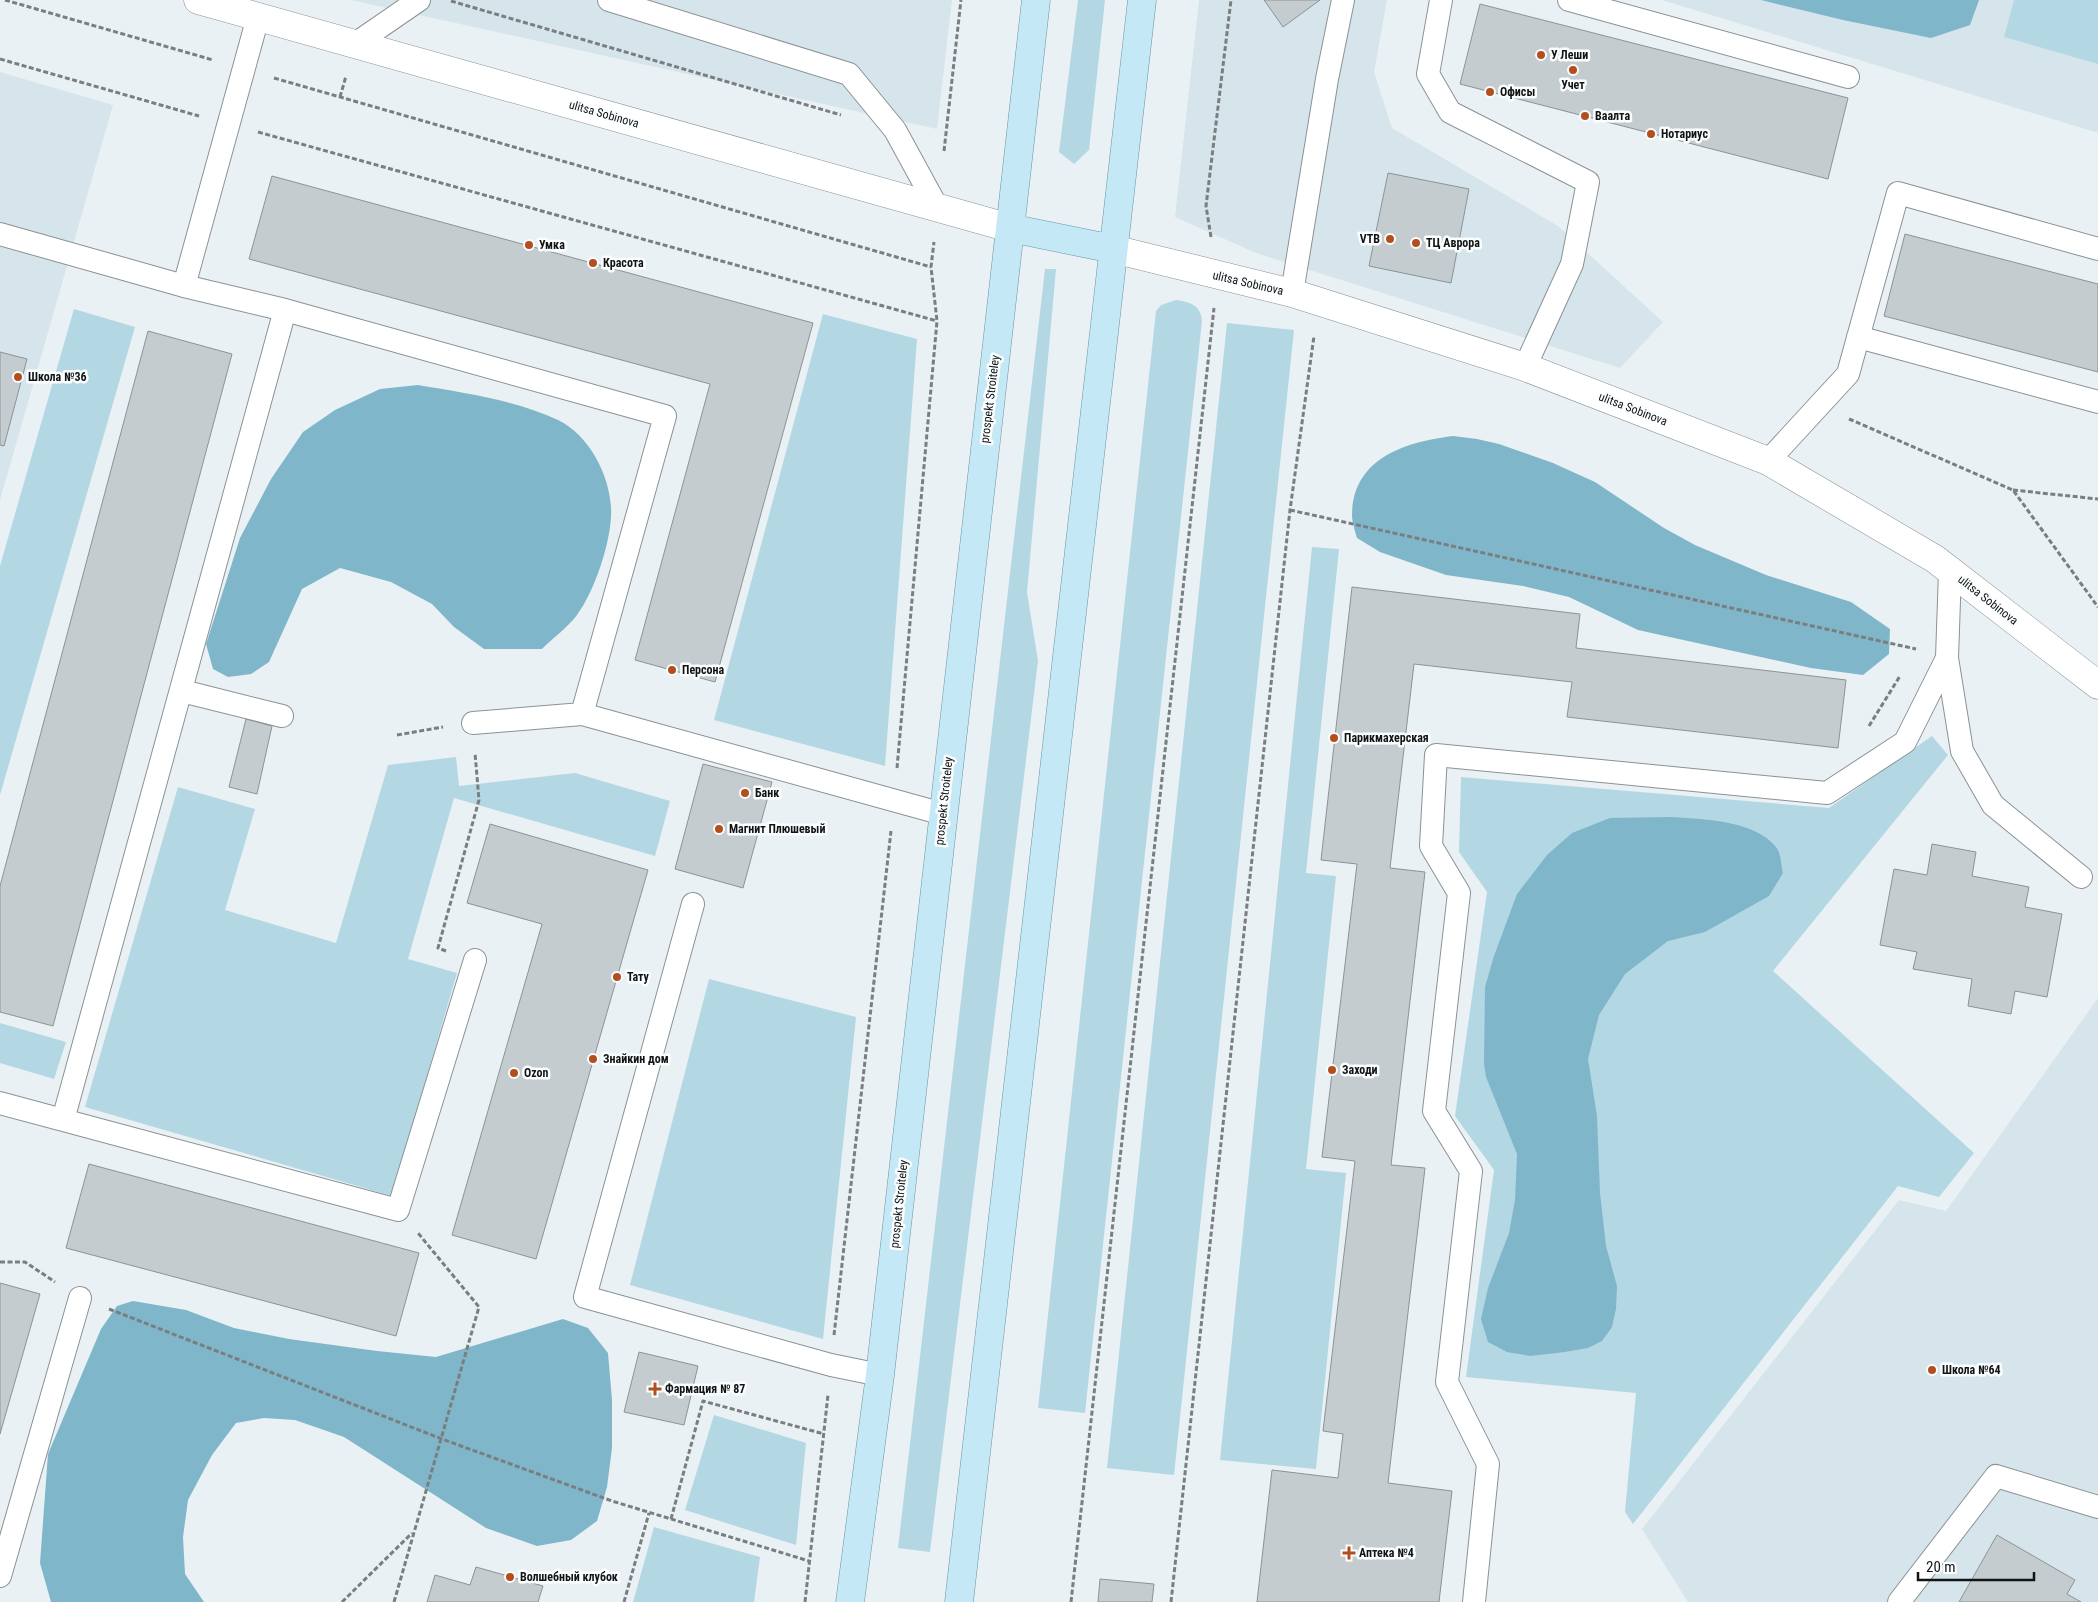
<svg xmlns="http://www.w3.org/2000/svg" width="2098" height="1602" font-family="'Roboto Condensed',sans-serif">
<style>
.built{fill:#d5e5eb}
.green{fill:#b4d7e4}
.forest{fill:#7fb6ca}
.building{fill:#c4cccf;stroke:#8c9396}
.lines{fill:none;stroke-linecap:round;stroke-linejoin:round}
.lane-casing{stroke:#8b9295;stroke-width:24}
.street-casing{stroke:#8b9295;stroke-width:29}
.primary-casing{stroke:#6b94a2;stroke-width:29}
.path{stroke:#797e80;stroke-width:3;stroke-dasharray:5 2.5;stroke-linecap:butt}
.lane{stroke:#fff;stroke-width:22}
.street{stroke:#fff;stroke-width:28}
.primary{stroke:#c4e8f5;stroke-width:28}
.poi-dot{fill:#b34e1e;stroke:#fbfeff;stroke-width:2}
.labels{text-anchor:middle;stroke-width:5;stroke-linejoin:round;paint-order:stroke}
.poi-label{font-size:12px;font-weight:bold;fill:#111314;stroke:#fbfeff;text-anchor:start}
.street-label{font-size:12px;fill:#111314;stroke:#fbfeff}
</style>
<rect width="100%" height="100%" fill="#eaf1f4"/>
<path class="built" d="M 351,0 L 952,0 L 937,129 Z
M 1199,0 L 1387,0 L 1374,72 L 1392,128 L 1558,226 L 1663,322 L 1620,368 L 1256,253 L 1175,217 Z
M 1662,0 L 2098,0 L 2098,133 L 1879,66 Z
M 0,72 L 113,105 L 0,500 Z
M 2098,998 L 2098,1602 L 1688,1602 L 1642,1529 L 1899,1200 L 1946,1211 Z"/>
<path class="green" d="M 1078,0 L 1105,0 L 1089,150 L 1074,164 L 1059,152 Z
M 2014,0 L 2098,0 L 2098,64 L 2004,37 Z
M 1045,269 L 1056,269 L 1027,592 L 1038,661 L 930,1552 L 898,1548 Z
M 1176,300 C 1190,302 1201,305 1202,321 L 1085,1413 L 1038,1408 L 1156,311 L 1161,305 Z
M 74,309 L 135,327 L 0,795 L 0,566 Z
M 823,314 L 917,339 L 885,766 L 714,720 Z
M 1227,323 L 1294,330 L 1174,1475 L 1107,1468 Z
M 1312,547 L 1339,549 L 1306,873 L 1336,876 L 1306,1169 L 1346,1173 L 1316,1469 L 1220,1460 Z
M 1932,736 L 1948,755 L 1773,971 L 1974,1153 L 1939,1197 L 1898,1186 L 1633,1524 L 1625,1512 L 1636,1393 L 1466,1377 L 1494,1170 L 1455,1116 L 1487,892 L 1459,852 L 1461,777 L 1829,808 Z
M 456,757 L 459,786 L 575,773 L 670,801 L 655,856 L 454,798 L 408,959 L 457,973 L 392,1196 L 85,1107 L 178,787 L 255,809 L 225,910 L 336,943 L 388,765 Z
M 709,979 L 856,1017 L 823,1339 L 630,1285 Z
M 0,1023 L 66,1042 L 54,1079 L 0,1063 Z
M 714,1415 L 806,1443 L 796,1545 L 685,1510 Z
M 654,1527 L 760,1557 L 754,1602 L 633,1602 Z"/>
<path class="forest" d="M 1761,0 L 1979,0 L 1970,25 L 1931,38 L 1843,20 Z
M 418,385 C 465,393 515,400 558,420 C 589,435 609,474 611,507 C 613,537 595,591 577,615 C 568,627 553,638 542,649 L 484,649 L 454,627 L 432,604 L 391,582 L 340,568 L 302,589 L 269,662 L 251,674 L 228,677 L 213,669 L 206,644 L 240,538 L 271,479 L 303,432 L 335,410 L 380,389 Z
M 1453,436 L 1477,439 L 1499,444 L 1553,463 L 1595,482 L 1664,528 L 1695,545 L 1766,575 L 1851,602 L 1890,629 L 1889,654 L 1863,675 L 1811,668 L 1638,630 L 1569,597 L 1523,586 L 1446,575 L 1380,552 L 1357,538 C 1355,531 1352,522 1352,515 C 1353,458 1405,442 1453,436 Z
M 1670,817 C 1702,819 1755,820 1776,847 C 1781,853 1781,865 1783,873 L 1769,896 L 1705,932 L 1668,941 L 1625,974 L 1599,1015 L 1588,1059 L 1597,1116 L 1600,1193 L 1606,1246 L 1617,1286 L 1616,1309 L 1612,1327 L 1602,1341 L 1588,1348 L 1565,1352 L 1530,1356 L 1507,1352 L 1488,1342 L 1481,1319 L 1488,1288 L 1509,1233 L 1515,1200 L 1517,1154 L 1486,1077 L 1484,1064 L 1485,987 L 1494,956 L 1517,894 L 1547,855 L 1572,833 L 1610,818 Z
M 133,1301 L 186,1310 L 234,1328 L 289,1339 L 377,1351 L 436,1357 L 563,1319 L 588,1328 L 608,1353 L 612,1400 L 612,1448 L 607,1487 L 597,1521 L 571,1540 L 537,1546 L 486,1528 L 344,1437 L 295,1420 L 264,1418 L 236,1423 L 212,1455 L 188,1500 L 183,1537 L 185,1574 L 204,1602 L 51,1602 L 40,1563 L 48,1454 L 101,1329 L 117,1306 Z"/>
<path class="building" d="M 1264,0 L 1320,0 L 1283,27 Z
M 1480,4 L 1848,98 L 1828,179 L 1460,84 Z
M 1388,173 L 1469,189 L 1451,283 L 1369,266 Z
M 272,176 L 813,323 L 715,682 L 635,660 L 710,384 L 249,259 Z
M 1905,234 L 2098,284 L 2098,372 L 1884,316 Z
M 148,331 L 232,354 L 53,1026 L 0,1012 L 0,886 Z
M 0,352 L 27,359 L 4,446 L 0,445 Z
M 1352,587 L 1580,614 L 1576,648 L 1846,680 L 1838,748 L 1567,717 L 1572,682 L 1414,664 L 1390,868 L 1425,872 L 1391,1165 L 1425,1168 L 1388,1483 L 1452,1491 L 1439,1602 L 1257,1602 L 1272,1470 L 1338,1478 L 1343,1434 L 1323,1431 L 1355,1161 L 1322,1157 L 1357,864 L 1321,860 Z
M 246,719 L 272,726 L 257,794 L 229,787 Z
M 703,764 L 772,782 L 743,888 L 675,869 Z
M 490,824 L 648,870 L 536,1259 L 452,1235 L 542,924 L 467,903 Z
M 1932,844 L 1976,852 L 1972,876 L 2029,887 L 2025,907 L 2062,914 L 2047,997 L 2015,991 L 2011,1014 L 1968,1006 L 1972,979 L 1913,969 L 1917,952 L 1880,945 L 1894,869 L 1927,875 Z
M 89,1164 L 419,1253 L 396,1336 L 66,1248 Z
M 0,1283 L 40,1294 L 0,1434 Z
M 639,1352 L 698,1366 L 684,1425 L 624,1412 Z
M 1997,1535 L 2075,1580 L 2067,1594 L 2081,1602 L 1959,1602 Z
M 476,1567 L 543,1586 L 538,1602 L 427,1602 L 435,1575 L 470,1585 Z
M 1100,1579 L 1154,1584 L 1152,1602 L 1098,1602 Z"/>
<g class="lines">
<defs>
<path id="lane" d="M 609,0 L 849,74 L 895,130 L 937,207
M 1441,0 L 1428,74 L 1450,112 L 1588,182 L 1572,264 L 1525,367
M 1569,0 L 1848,77
M 355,44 L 419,0
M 0,234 L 184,286
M 1292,293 L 1327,79 L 1343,0
M 285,310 L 665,416 L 582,714 L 943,814
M 1858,337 L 2098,402
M 1768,461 L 1848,374 L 1898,193 L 2098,249
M 1950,571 L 1947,658 L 1962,751 L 1993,805 L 2081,877
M 182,691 L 282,716
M 473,723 L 582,714
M 693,904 L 585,1297 L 831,1365 L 880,1375
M 0,1103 L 63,1120 L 285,310 L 184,286 L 258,17
M 63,1120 L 398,1210 L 475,960
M 0,1576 L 80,1298
M 1474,1602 L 1488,1464 L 1447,1382 L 1471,1171 L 1434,1111 L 1459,893 L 1431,846 L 1436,755 L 1827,793 L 1905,742 L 1947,658
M 1899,1602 L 1996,1476 L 2098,1507"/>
<path id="street" d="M 198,0 L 1010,228
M 1113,249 L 1292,293 L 1525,367 L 1768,461 L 1935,559 L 2098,685"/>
<path id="primary" d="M 1010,228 L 1113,249
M 850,1602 L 880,1375 L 1036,0
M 959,1602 L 1142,0"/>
</defs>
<use href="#lane" class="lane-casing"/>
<use href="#street" class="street-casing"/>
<use href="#primary" class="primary-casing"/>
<path class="path" d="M 5,0 L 213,60
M 451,1 L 841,115
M 0,59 L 199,116
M 274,78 L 931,267
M 340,97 L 346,76
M 258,132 L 937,321
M 944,151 L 961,0
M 1211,237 L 1206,206 L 1231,0
M 1849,419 L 2013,490 L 2098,607
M 2013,490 L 2098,499
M 1290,510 L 1916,649
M 1869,726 L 1900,676
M 397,735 L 443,727
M 897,768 L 937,321 L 931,267 L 934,242
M 446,951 L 438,948 L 479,800 L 475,753
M 0,1262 L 25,1262 L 55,1282
M 109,1309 L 442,1439 L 612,1501 L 809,1561
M 834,1335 L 891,831
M 671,1519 L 703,1401 L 824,1434
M 342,1602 L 412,1533
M 394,1602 L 479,1307 L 418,1233
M 624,1602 L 649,1513
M 805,1602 L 828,1395
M 1071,1602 L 1214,308
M 1171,1602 L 1290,510 L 1314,336"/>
<use href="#lane" class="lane"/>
<use href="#street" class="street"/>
<use href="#primary" class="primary"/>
</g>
<g class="poi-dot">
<circle cx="1541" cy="55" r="5"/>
<circle cx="1573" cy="70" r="5"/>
<circle cx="1490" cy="92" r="5"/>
<circle cx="1585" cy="116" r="5"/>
<circle cx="1651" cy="134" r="5"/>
<circle cx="1390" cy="239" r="5"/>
<circle cx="1416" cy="243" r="5"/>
<circle cx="529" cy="245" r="5"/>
<circle cx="593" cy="263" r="5"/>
<circle cx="18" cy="377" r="5"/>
<circle cx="672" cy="670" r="5"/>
<circle cx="1334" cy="738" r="5"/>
<circle cx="745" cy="793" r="5"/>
<circle cx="719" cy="829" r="5"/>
<circle cx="617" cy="977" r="5"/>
<circle cx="593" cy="1059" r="5"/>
<circle cx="1332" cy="1070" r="5"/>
<circle cx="514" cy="1073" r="5"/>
<circle cx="1932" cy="1370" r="5"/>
<path d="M652.5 1381.5h5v5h5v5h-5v5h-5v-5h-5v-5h5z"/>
<path d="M1346.5 1545.5h5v5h5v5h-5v5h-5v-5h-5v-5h5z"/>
<circle cx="510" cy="1577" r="5"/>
</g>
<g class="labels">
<g class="poi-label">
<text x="1551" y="59">У Леши</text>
<text x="1573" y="89" text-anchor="middle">Учет</text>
<text x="1500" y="96">Офисы</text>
<text x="1595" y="120">Ваалта</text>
<text x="1661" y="138">Нотариус</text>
<text x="1380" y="243" text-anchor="end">VTB</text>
<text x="1426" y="247">ТЦ Аврора</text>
<text x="539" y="249">Умка</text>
<text x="603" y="267">Красота</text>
<text x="28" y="381">Школа №36</text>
<text x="682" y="674">Персона</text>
<text x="1344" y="742">Парикмахерская</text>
<text x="755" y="797">Банк</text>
<text x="729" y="833">Магнит Плюшевый</text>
<text x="627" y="981">Тату</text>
<text x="603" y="1063">Знайкин дом</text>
<text x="1342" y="1074">Заходи</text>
<text x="524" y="1077">Ozon</text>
<text x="1942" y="1374">Школа №64</text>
<text x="665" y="1393">Фармация № 87</text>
<text x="1359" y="1557">Аптека №4</text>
<text x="520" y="1581">Волшебный клубок</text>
</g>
<g class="street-label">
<text transform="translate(604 114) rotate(16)" y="4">ulitsa Sobinova</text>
<text transform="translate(1248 283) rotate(13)" y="4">ulitsa Sobinova</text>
<text transform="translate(990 399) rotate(-83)" y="4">prospekt Stroiteley</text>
<text transform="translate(1633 409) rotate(21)" y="4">ulitsa Sobinova</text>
<text transform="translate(1988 600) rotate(38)" y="4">ulitsa Sobinova</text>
<text transform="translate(944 801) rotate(-84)" y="4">prospekt Stroiteley</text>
<text transform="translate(899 1204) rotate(-84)" y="4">prospekt Stroiteley</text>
</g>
</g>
<path d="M1918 1572v8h116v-8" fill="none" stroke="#111314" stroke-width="2.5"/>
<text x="1926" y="1572" font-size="15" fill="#111314" stroke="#fbfeff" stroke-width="4" paint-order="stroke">20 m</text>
</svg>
